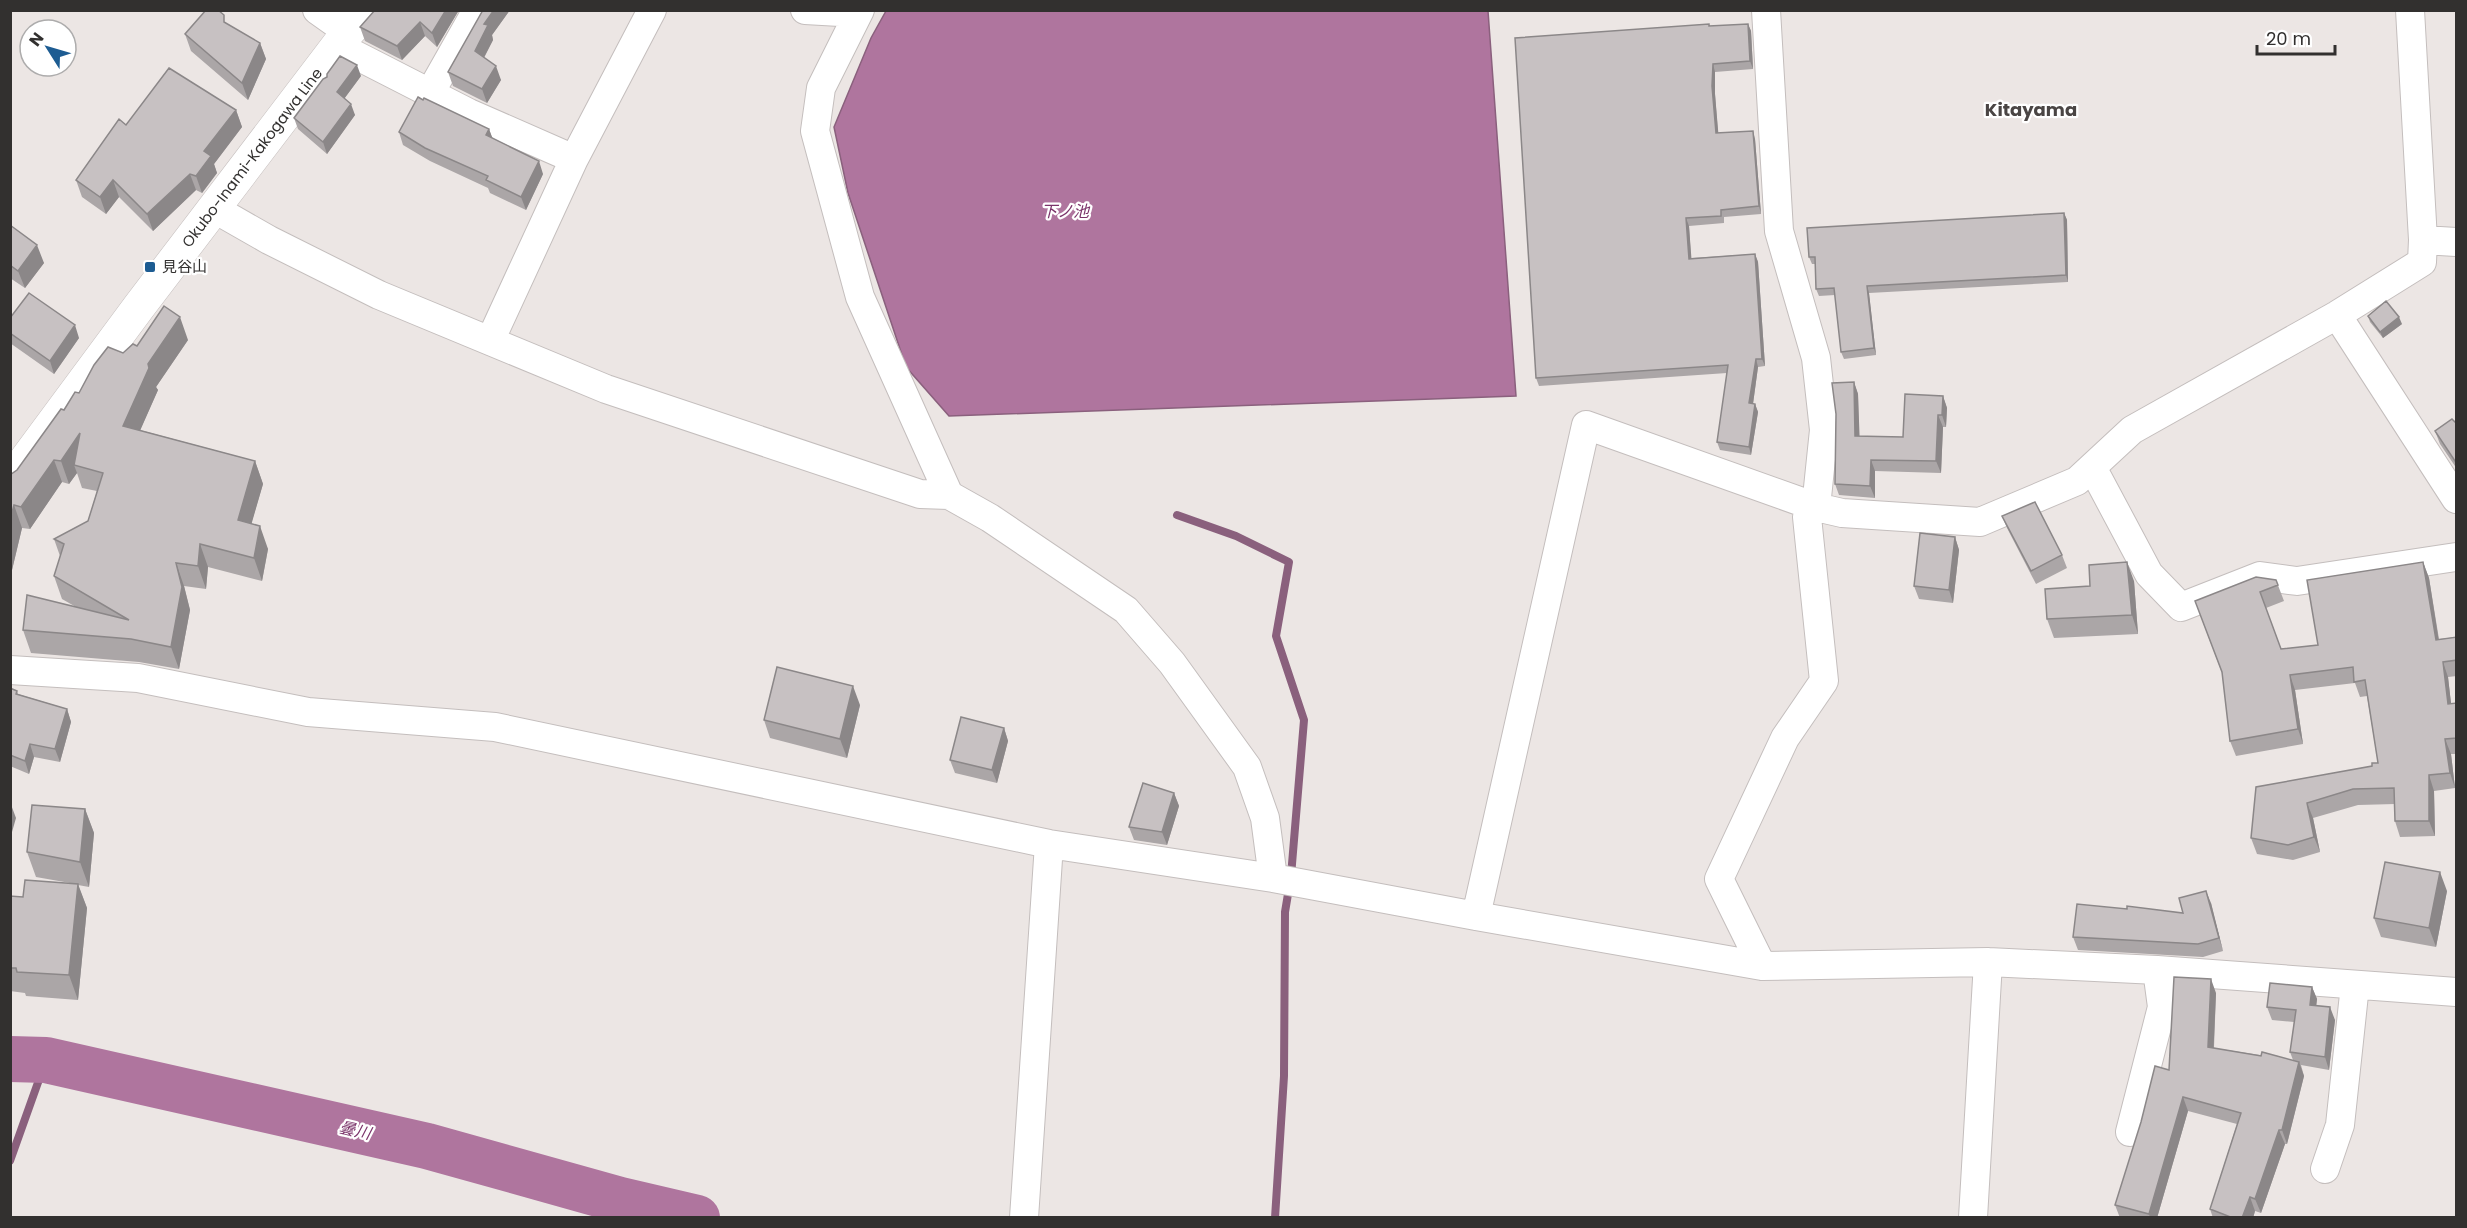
<svg xmlns="http://www.w3.org/2000/svg" width="2467" height="1228" font-family="Poppins,'Noto Sans JP',sans-serif">
<style>
.water{fill:#af759e;stroke:#8a607d;stroke-width:1.5}
.lines{fill:none;stroke-linecap:round;stroke-linejoin:round}
.stream{stroke:#8a607d;stroke-width:8}
.river{stroke:#af759e;stroke-width:46}
.minor-casing{stroke:#c4bebd;stroke-width:30}
.major-casing{stroke:#c4bebd;stroke-width:34}
.minor{stroke:#fff;stroke-width:28}
.major{stroke:#fff;stroke-width:33}
.wall{fill:#aba6a7}
.shaded-wall{fill:#8b8788}
.building{fill:#c7c1c2;stroke:#8b8788;stroke-width:1.5}
.poi-dot{fill:#1d5c92;stroke:#fff;stroke-width:2}
.labels{text-anchor:middle;stroke-width:4.5;stroke-linejoin:round;paint-order:stroke}
.street-label{font-size:15px;fill:#32302f;stroke:#fff}
.poi-label{font-size:15px;fill:#32302f;stroke:#fff;text-anchor:start}
.water-label{font-size:16px;font-style:italic;fill:#7b336a;stroke:#fff}
.quarter-label{font-size:18px;font-weight:bold;fill:#4a4544;stroke:#fff}
</style>
<rect width="100%" height="100%" fill="#ece6e4"/>
<path class="water" d="M 886,11 L 1488,11 L 1516,396 L 949,416 L 906,367 L 848,193 L 834,127 L 871,38 Z"/>
<g class="lines">
<path class="stream" d="M 1177,515 L 1236,536 L 1289,562 L 1276,636 L 1304,720 L 1291,876
M 10,1161 L 46,1060
M 1275,1218 L 1284,1076 L 1285,912 L 1289,888"/>
<path class="river" d="M 10,1059 L 46,1060 L 427,1146 L 620,1200 L 697,1218"/>
<defs>
<path id="minor" d="M 317,10 L 348,32
M 805,10 L 858,13
M 860,10 L 821,88 L 815,131 L 860,297 L 949,495
M 338,46 L 469,113 L 574,159
M 430,93 L 477,10
M 213,208 L 269,240 L 379,295 L 606,389 L 920,494 L 949,495 L 990,518 L 1126,610 L 1172,663 L 1247,767 L 1265,818 L 1273,878
M 2423,240 L 2456,242
M 2337,315 L 2456,499
M 490,341 L 574,159 L 652,10
M 2092,467 L 2149,574 L 2181,607 L 2260,576 L 2297,581 L 2456,557
M 10,670 L 138,678 L 308,712 L 495,727 L 1049,844 L 1273,878 L 1476,916 L 1762,966 L 1988,962 L 2157,970 L 2456,992
M 1476,916 L 1586,425 L 1816,507 L 1842,513 L 1980,522 L 2077,481 L 2132,430 L 2337,315 L 2422,262 L 2423,240 L 2410,10
M 1762,966 L 1719,879 L 1785,738 L 1824,681 L 1807,517 L 1816,507 L 1824,430 L 1816,358 L 1779,231 L 1766,10
M 2130,1132 L 2162,1007 L 2157,970
M 2325,1169 L 2340,1125 L 2355,985
M 1024,1218 L 1049,844
M 1973,1218 L 1988,962"/>
<g id="major">
<path id="s1" d="M 10,481 L 138,308 L 348,32 L 368,10"/>
</g>
</defs>
<use href="#minor" class="minor-casing"/>
<use href="#major" class="major-casing"/>
<use href="#minor" class="minor"/>
<use href="#major" class="major"/>
</g>
<path class="wall" d="M 375,10 L 459,10 L 437,47 L 425,36 L 402,60 L 365,41 L 360,27 Z
M 483,10 L 510,10 L 492,35 L 493,40 L 484,58 L 501,80 L 487,103 L 453,86 L 448,72 Z
M 227,24 L 260,43 L 266,59 L 248,100 L 191,51 L 185,34 Z
M 1748,24 L 1751,31 L 1753,69 L 1715,72 L 1715,94 L 1718,133 L 1755,139 L 1761,214 L 1724,217 L 1724,223 L 1689,226 L 1691,258 L 1755,254 L 1758,262 L 1765,366 L 1758,367 L 1753,404 L 1755,404 L 1758,412 L 1751,455 L 1720,450 L 1717,442 L 1727,373 L 1539,386 L 1536,378 L 1710,26 Z
M 361,76 L 344,99 L 355,115 L 327,154 L 298,129 L 294,118 Z
M 236,110 L 242,127 L 214,164 L 217,173 L 202,193 L 196,190 L 153,231 L 119,197 L 106,214 L 82,197 L 76,180 L 126,125 Z
M 489,129 L 492,138 L 543,174 L 526,210 L 490,193 L 488,188 L 430,161 L 403,145 L 399,132 Z
M 2064,213 L 2067,220 L 2068,282 L 1869,293 L 1876,355 L 1844,359 L 1841,352 L 1835,295 L 1819,296 L 1816,289 L 1815,264 L 1812,264 L 1809,257 Z
M 10,225 L 44,263 L 25,288 L 10,278 Z
M 2368,316 L 2402,324 L 2383,338 L 2370,322 Z
M 10,318 L 79,338 L 54,374 L 10,343 Z
M 188,340 L 156,387 L 158,390 L 140,430 L 255,461 L 263,484 L 251,524 L 268,549 L 262,581 L 208,567 L 206,589 L 184,586 L 190,610 L 179,669 L 139,662 L 31,653 L 23,630 L 76,607 L 62,599 L 54,576 L 60,556 L 54,539 L 88,521 L 97,491 L 82,488 L 77,473 L 69,484 L 62,482 L 30,529 L 22,528 L 12,570 L 10,569 L 10,475 L 17,470 L 79,393 L 123,353 L 137,346 Z
M 1854,382 L 1858,394 L 1859,436 L 1903,437 L 1943,396 L 1947,408 L 1946,427 L 1943,427 L 1941,473 L 1875,471 L 1875,498 L 1839,495 L 1835,484 Z
M 2457,424 L 2457,469 L 2440,444 L 2435,431 Z
M 2002,516 L 2062,555 L 2067,568 L 2036,584 L 2007,528 Z
M 1955,537 L 1959,550 L 1953,603 L 1919,599 L 1914,586 Z
M 2423,562 L 2429,578 L 2439,639 L 2457,637 L 2457,676 L 2448,677 L 2451,704 L 2457,703 L 2457,754 L 2451,754 L 2455,788 L 2434,791 L 2435,836 L 2400,837 L 2395,821 L 2395,804 L 2358,805 L 2313,818 L 2320,852 L 2293,860 L 2257,854 L 2251,838 L 2256,787 L 2372,766 L 2378,763 L 2367,696 L 2360,697 L 2355,683 L 2295,690 L 2303,744 L 2236,756 L 2230,741 L 2222,673 L 2195,601 L 2276,580 L 2284,601 L 2266,608 L 2281,649 L 2318,645 Z
M 2134,581 L 2138,634 L 2054,638 L 2047,619 L 2090,586 Z
M 10,688 L 17,691 L 18,694 L 67,709 L 71,722 L 60,762 L 34,757 L 29,774 L 10,766 Z
M 860,705 L 847,758 L 770,738 L 764,720 Z
M 1004,728 L 1008,741 L 997,783 L 955,773 L 950,760 Z
M 1174,793 L 1179,806 L 1167,845 L 1134,840 L 1129,827 Z
M 85,809 L 94,833 L 89,887 L 78,885 L 87,908 L 78,1000 L 26,996 L 25,993 L 10,991 L 10,896 L 23,897 L 70,883 L 36,877 L 27,852 Z
M 2447,891 L 2436,947 L 2381,937 L 2374,918 Z
M 2211,903 L 2223,951 L 2203,957 L 2078,950 L 2073,937 L 2127,909 L 2183,913 Z
M 2312,987 L 2317,999 L 2316,1005 L 2335,1020 L 2329,1070 L 2301,1065 L 2304,1076 L 2287,1144 L 2285,1144 L 2261,1213 L 2255,1211 L 2253,1218 L 2213,1218 L 2210,1209 L 2237,1124 L 2188,1111 L 2157,1218 L 2120,1218 L 2115,1205 L 2169,1070 L 2216,993 L 2214,1048 L 2293,1060 L 2290,1052 L 2294,1022 L 2272,1020 L 2267,1007 Z"/>
<path class="shaded-wall" d="M 446,10 L 459,10 L 437,47 L 432,33 Z
M 494,10 L 510,10 L 492,35 L 493,40 L 480,65 L 475,51 L 484,24 Z
M 420,22 L 425,36 L 402,60 L 397,46 Z
M 1748,24 L 1751,31 L 1753,69 L 1750,61 Z
M 260,43 L 266,59 L 248,100 L 242,83 Z
M 1713,64 L 1715,72 L 1715,94 L 1719,141 L 1716,133 L 1712,86 Z
M 357,65 L 361,76 L 341,103 L 337,92 Z
M 496,66 L 501,80 L 487,103 L 482,89 Z
M 351,104 L 355,115 L 327,154 L 323,142 Z
M 236,110 L 242,127 L 214,164 L 217,173 L 202,193 L 196,176 L 204,151 Z
M 489,129 L 494,142 L 486,135 Z
M 1753,131 L 1755,139 L 1761,214 L 1759,206 Z
M 539,161 L 543,174 L 526,210 L 521,197 Z
M 190,174 L 196,190 L 153,231 L 147,214 Z
M 113,180 L 119,197 L 106,214 L 100,197 Z
M 2064,213 L 2067,220 L 2068,282 L 2066,275 Z
M 1686,218 L 1689,226 L 1692,266 L 1689,259 Z
M 37,245 L 44,263 L 25,288 L 18,271 Z
M 1755,254 L 1758,262 L 1765,366 L 1762,359 Z
M 1867,286 L 1869,293 L 1876,355 L 1874,348 Z
M 180,317 L 188,340 L 156,387 L 158,390 L 132,449 L 123,426 L 148,364 Z
M 2399,317 L 2402,324 L 2383,338 L 2380,332 Z
M 75,325 L 79,338 L 54,374 L 50,361 Z
M 1756,359 L 1758,367 L 1752,411 L 1749,403 Z
M 1854,382 L 1858,394 L 1860,448 L 1855,436 Z
M 1943,396 L 1947,408 L 1946,427 L 1942,415 Z
M 1755,404 L 1758,412 L 1751,455 L 1749,447 Z
M 1938,415 L 1943,427 L 1941,473 L 1936,461 Z
M 80,433 L 74,465 L 77,473 L 69,484 L 61,461 Z
M 54,460 L 62,482 L 30,529 L 21,507 Z
M 1871,460 L 1875,471 L 1875,498 L 1870,486 Z
M 255,461 L 263,484 L 246,543 L 238,520 Z
M 14,505 L 22,528 L 12,570 L 10,565 L 10,520 Z
M 260,526 L 268,549 L 262,581 L 254,558 Z
M 1955,537 L 1959,550 L 1953,603 L 1949,590 Z
M 200,544 L 208,567 L 206,589 L 198,566 Z
M 2127,562 L 2134,581 L 2138,634 L 2132,615 Z
M 2423,562 L 2429,578 L 2441,655 L 2436,640 Z
M 176,563 L 184,586 L 190,610 L 179,669 L 171,647 Z
M 2443,662 L 2448,677 L 2453,720 L 2448,704 Z
M 2290,675 L 2295,690 L 2303,744 L 2298,729 Z
M 853,686 L 860,705 L 847,758 L 840,739 Z
M 67,709 L 71,722 L 60,762 L 55,749 Z
M 1004,728 L 1008,741 L 997,783 L 992,770 Z
M 2445,739 L 2451,754 L 2455,788 L 2450,773 Z
M 30,744 L 34,757 L 29,774 L 25,761 Z
M 2429,775 L 2434,791 L 2435,836 L 2429,821 Z
M 1174,793 L 1179,806 L 1167,845 L 1162,832 Z
M 10,802 L 16,818 L 10,839 Z
M 2307,803 L 2313,818 L 2320,852 L 2314,837 Z
M 85,809 L 94,833 L 89,887 L 80,862 Z
M 2440,872 L 2447,891 L 2436,947 L 2429,928 Z
M 78,884 L 87,908 L 78,1000 L 69,975 Z
M 2206,891 L 2211,903 L 2223,951 L 2219,938 Z
M 2211,979 L 2216,993 L 2213,1061 L 2208,1047 Z
M 2312,987 L 2317,999 L 2315,1018 L 2310,1005 Z
M 2330,1007 L 2335,1020 L 2329,1070 L 2325,1057 Z
M 2299,1062 L 2304,1076 L 2287,1144 L 2282,1130 Z
M 2183,1097 L 2188,1111 L 2157,1218 L 2150,1218 L 2149,1214 Z
M 2279,1130 L 2285,1144 L 2261,1213 L 2255,1199 Z
M 2250,1197 L 2255,1211 L 2253,1218 L 2242,1218 Z"/>
<path class="building" d="M 206,10 L 218,10 L 224,15 L 224,22 L 260,43 L 242,83 L 185,34 Z
M 375,10 L 446,10 L 432,33 L 420,22 L 397,46 L 360,27 Z
M 483,10 L 494,10 L 484,24 L 488,25 L 475,51 L 496,66 L 482,89 L 448,72 Z
M 1709,24 L 1709,26 L 1748,24 L 1750,61 L 1713,64 L 1712,86 L 1716,133 L 1753,131 L 1759,206 L 1721,210 L 1721,216 L 1686,218 L 1689,259 L 1755,254 L 1762,359 L 1756,359 L 1749,403 L 1755,404 L 1749,447 L 1717,442 L 1728,365 L 1536,378 L 1515,38 Z
M 340,56 L 357,65 L 337,92 L 351,104 L 323,142 L 294,118 L 323,79 L 327,77 L 327,74 Z
M 169,68 L 236,110 L 204,151 L 211,156 L 196,176 L 190,174 L 147,214 L 113,180 L 100,197 L 76,180 L 119,119 L 126,125 Z
M 418,97 L 423,100 L 424,98 L 489,129 L 486,135 L 539,161 L 521,197 L 486,180 L 488,176 L 425,148 L 399,132 Z
M 2064,213 L 2066,275 L 1867,286 L 1874,348 L 1841,352 L 1834,288 L 1816,289 L 1815,257 L 1809,257 L 1807,228 Z
M 10,225 L 37,245 L 18,271 L 10,265 Z
M 29,293 L 75,325 L 50,361 L 10,333 L 10,318 Z
M 2386,301 L 2399,317 L 2380,332 L 2368,316 Z
M 164,306 L 180,317 L 148,364 L 149,368 L 123,426 L 255,461 L 238,520 L 260,526 L 254,558 L 200,544 L 198,566 L 176,563 L 182,587 L 171,647 L 131,639 L 23,630 L 27,595 L 129,620 L 54,576 L 64,544 L 54,539 L 88,521 L 103,473 L 74,465 L 80,433 L 61,461 L 54,460 L 21,507 L 14,505 L 10,520 L 10,475 L 17,470 L 61,409 L 64,410 L 75,392 L 79,393 L 94,365 L 108,347 L 123,353 L 133,344 L 137,346 Z
M 1854,382 L 1855,436 L 1903,437 L 1905,394 L 1943,396 L 1942,415 L 1938,415 L 1936,461 L 1871,460 L 1870,486 L 1835,484 L 1836,414 L 1832,383 Z
M 2452,419 L 2457,424 L 2457,464 L 2435,431 Z
M 2035,502 L 2062,555 L 2031,571 L 2002,516 Z
M 1920,533 L 1955,537 L 1949,590 L 1914,586 Z
M 2127,562 L 2132,615 L 2047,619 L 2045,589 L 2090,586 L 2089,565 Z
M 2423,562 L 2436,640 L 2457,637 L 2457,660 L 2443,662 L 2448,704 L 2457,703 L 2457,738 L 2445,739 L 2450,773 L 2429,775 L 2429,821 L 2395,821 L 2394,788 L 2353,789 L 2307,803 L 2314,837 L 2288,845 L 2251,838 L 2256,787 L 2372,766 L 2372,763 L 2378,763 L 2365,680 L 2354,682 L 2353,667 L 2290,675 L 2298,729 L 2230,741 L 2222,672 L 2195,601 L 2256,577 L 2276,580 L 2278,585 L 2260,592 L 2281,649 L 2318,645 L 2307,580 Z
M 777,667 L 853,686 L 840,739 L 764,720 Z
M 10,688 L 17,691 L 16,694 L 67,709 L 55,749 L 30,744 L 25,761 L 10,755 Z
M 961,717 L 1004,728 L 992,770 L 950,760 Z
M 1143,783 L 1174,793 L 1162,832 L 1129,827 Z
M 32,805 L 85,809 L 80,862 L 27,852 Z
M 2385,862 L 2440,872 L 2429,928 L 2374,918 Z
M 25,880 L 78,884 L 69,975 L 17,972 L 16,968 L 10,968 L 10,896 L 23,897 Z
M 2206,891 L 2219,938 L 2198,944 L 2073,937 L 2077,904 L 2127,909 L 2127,906 L 2183,913 L 2179,898 Z
M 2174,977 L 2211,979 L 2208,1047 L 2261,1056 L 2262,1052 L 2299,1062 L 2282,1130 L 2279,1130 L 2255,1199 L 2250,1197 L 2242,1218 L 2233,1218 L 2210,1209 L 2241,1113 L 2183,1097 L 2149,1214 L 2115,1205 L 2141,1122 L 2155,1066 L 2169,1070 Z
M 2270,983 L 2312,987 L 2310,1005 L 2330,1007 L 2325,1057 L 2290,1052 L 2296,1010 L 2267,1007 Z"/>
<rect class="poi-dot" x="144" y="261" width="12" height="12" rx="3"/>
<g class="labels">
<g class="street-label">
<text dy="5" stroke="none"><textPath href="#s1" startOffset="404">Okubo-Inami-Kakogawa Line</textPath></text>
</g>
<g class="poi-label">
<text x="162" y="272">見谷山</text>
</g>
<g class="water-label">
<text x="1065" y="217">下ノ池</text>
<text transform="translate(355 1130) rotate(13)" y="6">曇川</text>
</g>
<g class="quarter-label">
<text x="2031" y="116">Kitayama</text>
</g>
</g>
<rect width="2467" height="1228" fill="none" stroke="#32302f" stroke-width="24"/>
<g transform="translate(48 48) rotate(307)"><circle r="28" fill="#ffffff" stroke="#adacac" stroke-width="1.5"/>
<path d="M0-4.5L10 22L0 15L-10 22Z" fill="#1d5c92"/>
<text y="-9" font-size="16" font-weight="bold" text-anchor="middle" fill="#32302f">N</text>
</g>
<path d="M2257 45v9h78v-9" fill="none" stroke="#32302f" stroke-width="3"/>
<text x="2266" y="45" font-size="18" fill="#32302f" stroke="#ffffff" stroke-width="4.5" paint-order="stroke">20 m</text>
</svg>
